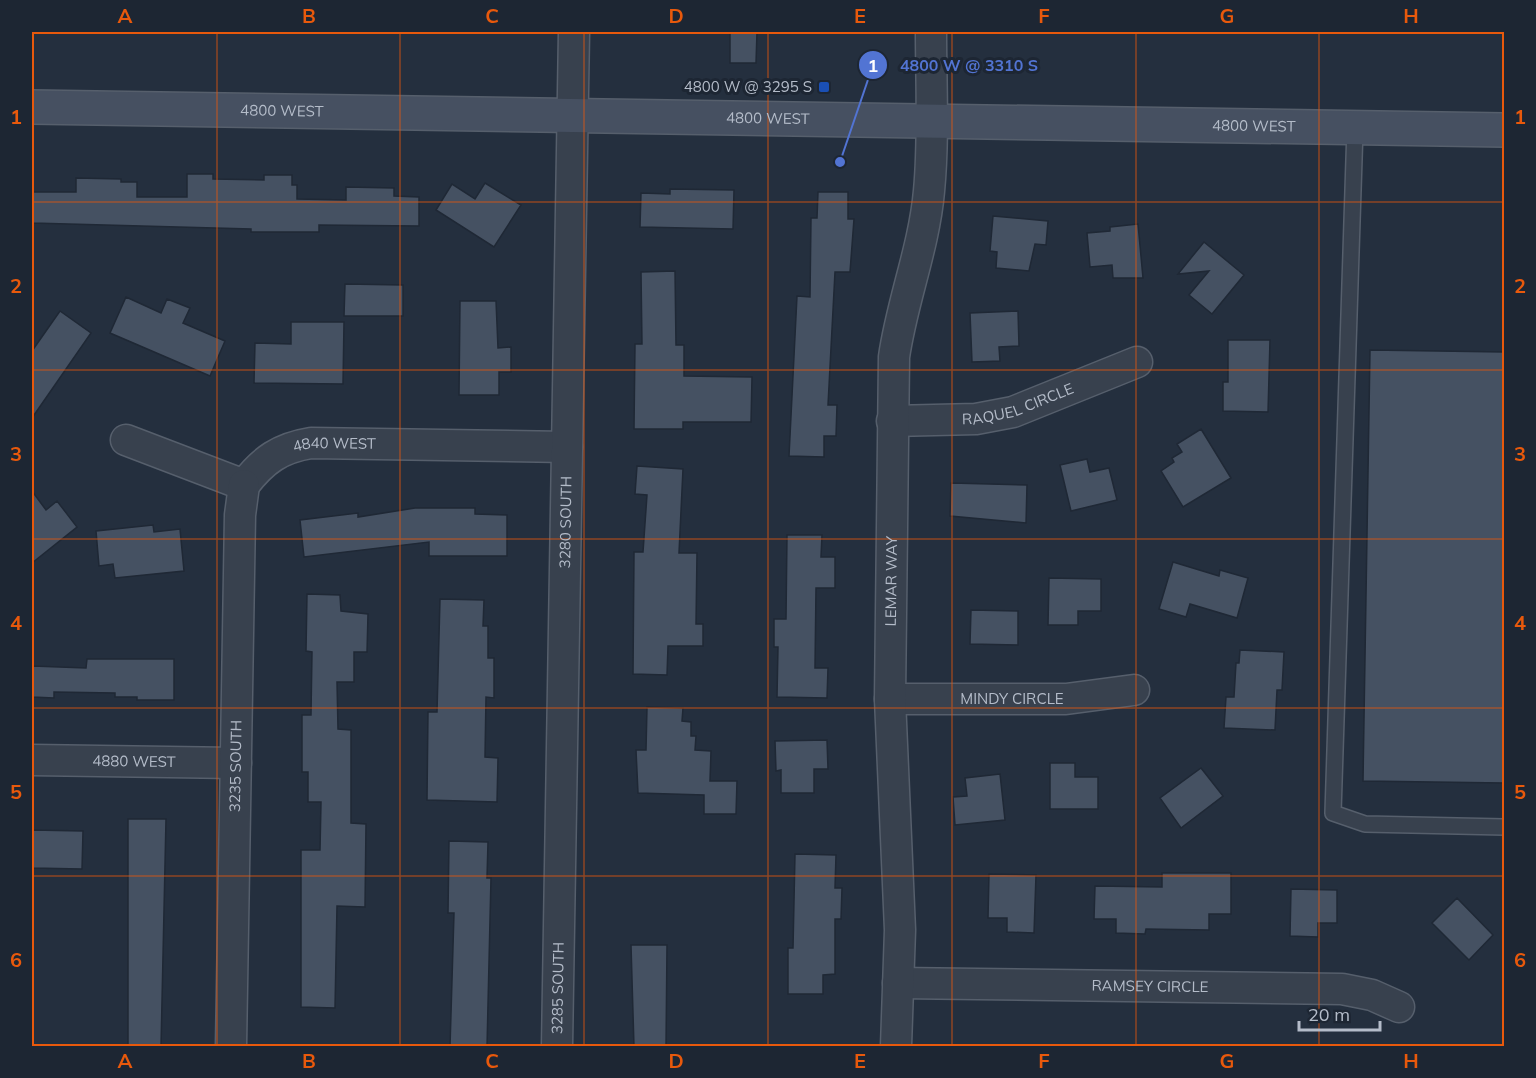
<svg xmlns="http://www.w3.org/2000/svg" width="1536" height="1078" font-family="Mulish,sans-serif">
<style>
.building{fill:#455162;stroke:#1f2835;stroke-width:1.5}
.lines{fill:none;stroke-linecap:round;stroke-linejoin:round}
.service-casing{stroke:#565f6c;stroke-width:18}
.minor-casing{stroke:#565f6c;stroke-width:33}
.secondary-casing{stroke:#565f6c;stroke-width:36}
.service{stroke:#38414e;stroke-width:15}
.minor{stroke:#38414e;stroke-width:30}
.secondary{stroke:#465061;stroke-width:33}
.grid{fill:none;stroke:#e8590c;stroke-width:1.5;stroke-opacity:0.55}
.transit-dot{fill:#1a4fb4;stroke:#1d2633;stroke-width:2}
.labels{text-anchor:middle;stroke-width:6;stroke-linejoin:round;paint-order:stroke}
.poi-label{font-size:15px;fill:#b4bcc9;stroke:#1d2633;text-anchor:end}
.street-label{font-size:15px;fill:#b4bcc9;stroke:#1d2633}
.leader{fill:none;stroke:#5274d3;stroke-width:2}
.callout-dot{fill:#5274d3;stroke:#1d2633;stroke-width:2}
.mark-label{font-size:18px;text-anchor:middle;font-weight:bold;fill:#fff}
.callout-label{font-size:16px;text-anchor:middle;font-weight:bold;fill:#5274d3;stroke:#1d2633;stroke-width:6;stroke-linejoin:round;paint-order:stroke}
.neatline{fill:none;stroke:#e8590c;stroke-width:2}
.grid-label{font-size:20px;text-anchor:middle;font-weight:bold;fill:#e8590c}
</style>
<rect width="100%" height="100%" fill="#242f3e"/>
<path class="building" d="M 730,32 L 757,32 L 756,63 L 730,63 Z
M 187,174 L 213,174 L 213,179 L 264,180 L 264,175 L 292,175 L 292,185 L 297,185 L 297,199 L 346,200 L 346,187 L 394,188 L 394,196 L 419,197 L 419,226 L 319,225 L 319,232 L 251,232 L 251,229 L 32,223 L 32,192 L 76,192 L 76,178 L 121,179 L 121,182 L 137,182 L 137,197 L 187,197 Z
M 485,183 L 521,205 L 494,247 L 436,210 L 452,184 L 475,199 Z
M 670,189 L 734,190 L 733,229 L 640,227 L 641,193 L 670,194 Z
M 818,192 L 848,192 L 848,219 L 854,219 L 850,272 L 835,272 L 828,405 L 837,405 L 836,436 L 824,436 L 824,457 L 789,456 L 797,296 L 810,297 L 811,218 L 817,218 Z
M 993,216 L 1048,221 L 1046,245 L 1035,244 L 1029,271 L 996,268 L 997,252 L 990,251 Z
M 1138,224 L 1143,278 L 1113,278 L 1112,265 L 1090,267 L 1087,233 L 1110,231 L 1110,227 Z
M 1204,242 L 1244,275 L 1212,314 L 1189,295 L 1209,271 L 1178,274 Z
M 675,271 L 676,345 L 684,345 L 684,376 L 752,377 L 751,422 L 683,422 L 683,429 L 634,429 L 635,344 L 642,344 L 641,272 Z
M 345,284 L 403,285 L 403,316 L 344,316 Z
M 126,297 L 161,313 L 167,299 L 190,308 L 183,323 L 225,341 L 210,376 L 110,333 Z
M 460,301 L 496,301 L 498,348 L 511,347 L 511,372 L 499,372 L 499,395 L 459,395 Z
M 60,311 L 91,333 L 32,418 L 32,351 Z
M 1018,311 L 1019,346 L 999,347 L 1000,361 L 972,362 L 970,313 Z
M 291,322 L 344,322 L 343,384 L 254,383 L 255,343 L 291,344 Z
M 1228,340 L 1270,340 L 1268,412 L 1223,411 L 1223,382 L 1228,382 Z
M 1370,350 L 1504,352 L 1504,783 L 1363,781 Z
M 1201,429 L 1231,478 L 1183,507 L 1161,471 L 1174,462 L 1172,458 L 1182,452 L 1177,444 Z
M 1087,459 L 1090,472 L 1109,468 L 1117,500 L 1071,511 L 1060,465 Z
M 637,466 L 683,469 L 679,553 L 697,553 L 696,624 L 703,624 L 703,646 L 668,646 L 667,675 L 633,674 L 634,552 L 643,552 L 647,495 L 635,494 Z
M 951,483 L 1027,485 L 1026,523 L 950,516 Z
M 32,491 L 46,510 L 57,501 L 77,527 L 32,563 Z
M 415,508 L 475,508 L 475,514 L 507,515 L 507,556 L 429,556 L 429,542 L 304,557 L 300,520 L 358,513 L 358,517 Z
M 153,525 L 154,532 L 180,529 L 184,571 L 115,578 L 113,564 L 99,566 L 96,531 Z
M 787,535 L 822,535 L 821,557 L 835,557 L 835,588 L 816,588 L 815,668 L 828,668 L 827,698 L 777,697 L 778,647 L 774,647 L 774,619 L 786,619 Z
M 1173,562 L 1219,576 L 1220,570 L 1248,578 L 1237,618 L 1190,604 L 1186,617 L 1159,609 Z
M 1049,578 L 1101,579 L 1101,611 L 1078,611 L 1078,625 L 1048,625 Z
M 307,594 L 340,595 L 341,611 L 368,614 L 367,652 L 354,652 L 354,682 L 337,682 L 338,729 L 351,730 L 351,823 L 366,824 L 365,907 L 337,906 L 335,1008 L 301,1007 L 301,850 L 320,850 L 321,802 L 308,802 L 308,772 L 302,772 L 302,715 L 311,715 L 312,652 L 306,651 Z
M 440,599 L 484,600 L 483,626 L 488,626 L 488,658 L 494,658 L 494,698 L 486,697 L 485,757 L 498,758 L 497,802 L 427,800 L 428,712 L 437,712 Z
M 971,610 L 1018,611 L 1018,645 L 970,644 Z
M 1240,650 L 1284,652 L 1282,690 L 1277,690 L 1275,730 L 1224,728 L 1226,697 L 1234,697 L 1236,663 L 1239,663 Z
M 87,659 L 174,659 L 174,700 L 137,700 L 137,697 L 115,697 L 115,693 L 54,692 L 54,698 L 32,697 L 32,666 L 86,668 Z
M 647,707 L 683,708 L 682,721 L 691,722 L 691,736 L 696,736 L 695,750 L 711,751 L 710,781 L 737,781 L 736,814 L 704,814 L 704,795 L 638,793 L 636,750 L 646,750 Z
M 827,740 L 828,769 L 814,769 L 814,793 L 781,793 L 781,770 L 776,771 L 775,741 Z
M 1050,763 L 1075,763 L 1075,777 L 1098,777 L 1098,809 L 1050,809 Z
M 1201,768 L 1223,796 L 1181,828 L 1160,798 Z
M 1000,774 L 1005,820 L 955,825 L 953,797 L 967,796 L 965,778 Z
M 128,819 L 166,819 L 161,1047 L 128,1047 Z
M 32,830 L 83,831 L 82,869 L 32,868 Z
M 449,841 L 488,842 L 487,878 L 491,878 L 487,1047 L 450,1047 L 454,913 L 448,913 Z
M 795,854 L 836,855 L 835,888 L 842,888 L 841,919 L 835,919 L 835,974 L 823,975 L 823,994 L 788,994 L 788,948 L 793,948 Z
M 1162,873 L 1231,873 L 1231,914 L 1209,914 L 1209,930 L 1146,929 L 1145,934 L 1116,933 L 1116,919 L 1094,919 L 1095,886 L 1162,887 Z
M 989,874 L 1036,875 L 1034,933 L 1007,932 L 1007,918 L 988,918 Z
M 1291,889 L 1337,890 L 1337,923 L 1318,923 L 1318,937 L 1290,936 Z
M 1457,898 L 1493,935 L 1469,960 L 1432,923 Z
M 631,945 L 667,945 L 666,1047 L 634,1047 Z"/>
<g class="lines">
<defs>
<path id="service" d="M 1355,128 L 1333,813 L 1365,824 L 1504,827"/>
<g id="minor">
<path id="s1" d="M 892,421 L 976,419 L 1013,412 L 1137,362"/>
<path id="s2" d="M 126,440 L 244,485 C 263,460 280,448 311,443 L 567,447"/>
<path id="s3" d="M 890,699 L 1066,699 L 1134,690"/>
<path id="s4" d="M 32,760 L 236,763"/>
<path id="s5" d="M 898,983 L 1342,989 L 1372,995 L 1399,1007"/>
<path id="s6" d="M 231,1046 L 240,515 L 244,485"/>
<path id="s7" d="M 557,1046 L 574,32"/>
<path id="s8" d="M 896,1046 L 900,930 L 890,699 L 894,357 C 902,301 924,248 929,191 C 934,139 931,84 931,32"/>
</g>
<g id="secondary">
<path id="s9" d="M 32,107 L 1504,130"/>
</g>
</defs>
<use href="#service" class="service-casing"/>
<use href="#minor" class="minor-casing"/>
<use href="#secondary" class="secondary-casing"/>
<use href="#service" class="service"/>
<use href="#minor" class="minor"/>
<use href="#secondary" class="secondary"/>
</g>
<path class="grid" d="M 217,32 L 217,1046M 400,32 L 400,1046M 584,32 L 584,1046M 768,32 L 768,1046M 952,32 L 952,1046M 1136,32 L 1136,1046M 1319,32 L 1319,1046M 32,202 L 1504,202M 32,370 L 1504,370M 32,539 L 1504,539M 32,708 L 1504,708M 32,876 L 1504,876"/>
<rect class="transit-dot" x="818" y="81" width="12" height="12" rx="3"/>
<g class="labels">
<g class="poi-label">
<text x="812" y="92">4800 W @ 3295 S</text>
</g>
<g class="street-label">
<text dy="5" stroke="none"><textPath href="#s9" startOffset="250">4800 WEST</textPath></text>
<text dy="5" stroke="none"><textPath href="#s9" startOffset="736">4800 WEST</textPath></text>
<text dy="5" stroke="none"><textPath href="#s9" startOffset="1222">4800 WEST</textPath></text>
<text dy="5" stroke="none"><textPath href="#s1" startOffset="128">RAQUEL CIRCLE</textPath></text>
<text dy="5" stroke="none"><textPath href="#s2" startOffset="231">4840 WEST</textPath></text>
<text dy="5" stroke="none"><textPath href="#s7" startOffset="524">3280 SOUTH</textPath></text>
<text dy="5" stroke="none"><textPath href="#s8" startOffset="465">LEMAR WAY</textPath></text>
<text dy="5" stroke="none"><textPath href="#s3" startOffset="122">MINDY CIRCLE</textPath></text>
<text dy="5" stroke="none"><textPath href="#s4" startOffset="102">4880 WEST</textPath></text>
<text dy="5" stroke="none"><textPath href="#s6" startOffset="280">3235 SOUTH</textPath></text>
<text dy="5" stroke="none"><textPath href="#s5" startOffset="252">RAMSEY CIRCLE</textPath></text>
<text dy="5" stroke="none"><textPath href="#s7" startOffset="58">3285 SOUTH</textPath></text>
</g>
</g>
<path class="leader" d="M840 162L873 65"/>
<g class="callout-dot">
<circle cx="840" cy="162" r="6"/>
<circle cx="873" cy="65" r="15"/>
</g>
<g class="mark-label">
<text x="873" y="72">1</text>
</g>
<g class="callout-label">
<text x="969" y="71">4800 W @ 3310 S</text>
</g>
<rect width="1536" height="1078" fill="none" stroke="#1d2633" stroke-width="66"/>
<path d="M1299 1021v9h81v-9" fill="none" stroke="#b4bcc9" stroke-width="3"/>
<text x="1308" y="1021" font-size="18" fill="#b4bcc9" stroke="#1d2633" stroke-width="4.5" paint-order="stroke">20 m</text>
<rect x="33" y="33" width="1470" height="1012" class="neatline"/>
<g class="grid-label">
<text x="125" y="23">A</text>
<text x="309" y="23">B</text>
<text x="492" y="23">C</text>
<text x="676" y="23">D</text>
<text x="860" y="23">E</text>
<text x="1044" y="23">F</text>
<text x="1227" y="23">G</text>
<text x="1411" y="23">H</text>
<text x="16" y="124">1</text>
<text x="1520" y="124">1</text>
<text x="16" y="293">2</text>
<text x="1520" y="293">2</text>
<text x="16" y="461">3</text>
<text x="1520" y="461">3</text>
<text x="16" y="630">4</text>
<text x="1520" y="630">4</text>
<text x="16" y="799">5</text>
<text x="1520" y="799">5</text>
<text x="16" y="967">6</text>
<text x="1520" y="967">6</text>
<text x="125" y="1068">A</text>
<text x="309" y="1068">B</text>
<text x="492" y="1068">C</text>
<text x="676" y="1068">D</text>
<text x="860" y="1068">E</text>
<text x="1044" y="1068">F</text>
<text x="1227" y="1068">G</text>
<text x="1411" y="1068">H</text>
</g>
</svg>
